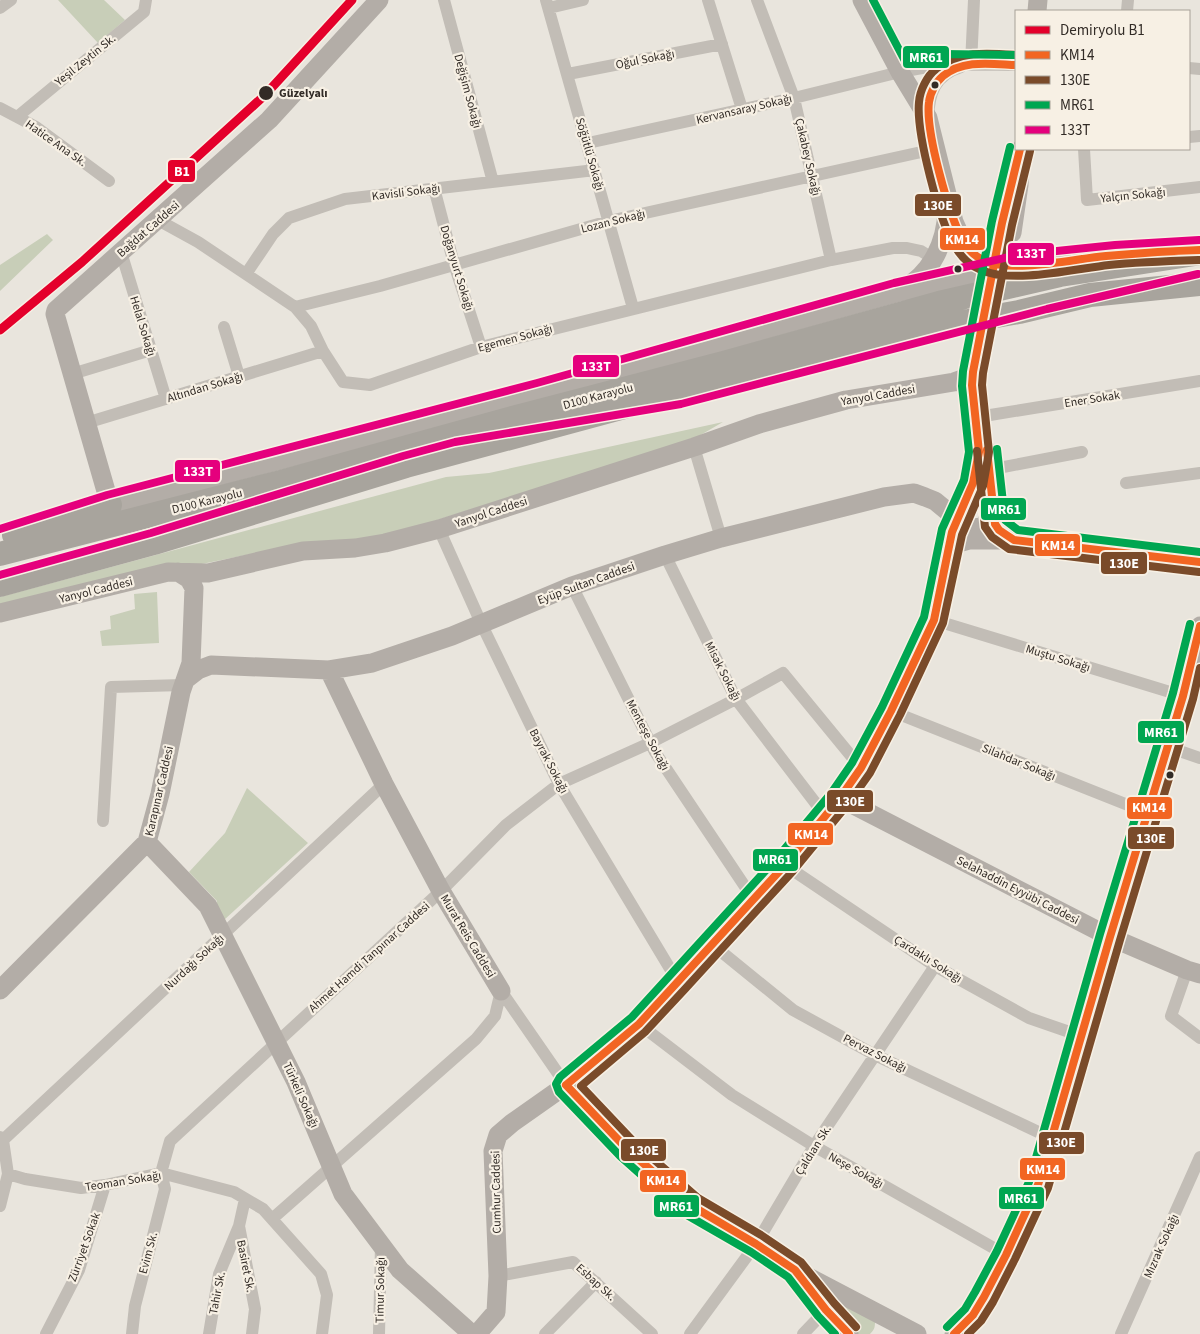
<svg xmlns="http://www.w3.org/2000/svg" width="1200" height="1334" font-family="'Source Sans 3',sans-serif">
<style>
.green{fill:#c8ceb8}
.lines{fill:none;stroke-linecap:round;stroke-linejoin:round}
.street{stroke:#c2bdb6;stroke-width:12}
.secondary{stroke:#b3ada7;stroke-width:19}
.highway{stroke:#a8a49d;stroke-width:24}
.secondary-bridge{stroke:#b3ada7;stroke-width:19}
.bus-1-casing{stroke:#f7f0e4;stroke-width:11}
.bus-2-casing{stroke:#f7f0e4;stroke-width:11}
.bus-3-casing{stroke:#f7f0e4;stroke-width:11}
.bus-4-casing{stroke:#f7f0e4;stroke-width:11}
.bus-1{stroke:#f26522;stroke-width:8}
.bus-2{stroke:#7a4b2a;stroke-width:8}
.bus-3{stroke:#00a651;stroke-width:8}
.bus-4{stroke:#e5007d;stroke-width:8}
.rail-1-casing{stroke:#f7f0e4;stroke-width:12}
.rail-1{stroke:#e4002b;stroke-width:9}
.bus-dot{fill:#322b26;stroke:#f7f0e4;stroke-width:2}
.labels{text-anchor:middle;stroke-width:4.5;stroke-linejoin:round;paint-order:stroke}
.street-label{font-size:12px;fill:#322b26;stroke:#f7f0e4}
.stop-label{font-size:12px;font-weight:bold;fill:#322b26;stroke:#f7f0e4;text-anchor:start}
.line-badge{stroke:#f7f0e4;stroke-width:2}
.badge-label{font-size:14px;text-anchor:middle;font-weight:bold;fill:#fff}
</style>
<rect width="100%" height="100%" fill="#e9e5dd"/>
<path class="green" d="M 58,0 L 104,0 L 125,20 L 98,43 Z
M 47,234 L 53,240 L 0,291 L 0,265 Z
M 723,422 L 692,440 L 431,522 L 354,542 L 303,545 L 246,555 L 0,605 L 0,597 L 446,477 L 489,473 Z
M 157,592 L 159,643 L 102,646 L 100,631 L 111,629 L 110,616 L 135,609 L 134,594 Z
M 247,788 L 308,843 L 224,920 L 217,910 L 217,901 L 189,872 L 225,833 Z
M 828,1291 L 875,1322 C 875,1328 874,1330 870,1334 L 857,1334 L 823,1296 Z"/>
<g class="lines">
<path class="street" d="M 444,0 L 493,182
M 546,0 L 633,308
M 708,0 L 742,109
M 757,0 L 794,98 L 831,260
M 0,8 L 11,0
M 549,8 L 583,0
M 1127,11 L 1128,0
M 971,64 L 974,0
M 1189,68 L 1200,69
M 568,74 L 722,44
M 0,108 L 36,127 L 109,181
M 17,117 L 144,12 L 146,0
M 928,118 C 929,93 935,75 961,67
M 1189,137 L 1200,136
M 588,143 L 794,98 L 900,72 L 944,64 L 1016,65
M 1084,149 L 1087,200 L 1200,187
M 434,188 L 454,264 L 481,347
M 158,220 L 198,242 L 295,307 L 311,326 L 323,351 L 343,382 L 370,385 L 481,347 L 831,260 L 893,248 L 907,248 L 921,251 L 934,259
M 121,252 L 166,399
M 246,274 L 273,234 L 289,218 L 345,199 L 595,170
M 295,307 L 380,286 L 609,221 L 935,149
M 224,327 L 239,376
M 72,374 L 151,350
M 984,416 L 1200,381
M 86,423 L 323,351
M 694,447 L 721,538
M 988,470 L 1082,452
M 1126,483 L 1200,473
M 439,529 L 481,623 L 559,784 L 678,982
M 665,555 L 736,699 L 817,805 L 840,798
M 572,586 L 655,752 L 754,900
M 934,620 L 1183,696
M 891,711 L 1148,813
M 1168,747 L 1200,758
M 103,821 L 111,687 L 183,685
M 785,865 L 935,966 L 1029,1018 L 1081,1036
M 713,945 L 793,1010 L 875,1055 L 1051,1138
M 1187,970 L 1171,1016 L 1200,1038
M 501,991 L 566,1085
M 639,1024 L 732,1095 L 814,1146 L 1006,1255
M 0,1137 L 3,1140 L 8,1174 L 0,1206
M 3,1140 L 384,784
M 8,1174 L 25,1179 L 81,1188 L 105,1185 L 161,1173 L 234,1192 L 263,1209 L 321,1274 L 327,1295 L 322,1334
M 245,1199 L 239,1226 L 255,1309 L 252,1334
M 272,1219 L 476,1039 L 495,1016 L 501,991
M 498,1276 L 573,1262 L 652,1334
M 46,1334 L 79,1270 L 105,1185
M 132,1334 L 135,1306 L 165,1189 L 161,1173 L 170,1141 L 441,891 L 506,825 L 559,784 L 650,743 L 736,699 L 783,673 L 861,768
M 209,1334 L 219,1274 L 239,1226
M 379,1334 L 381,1245
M 545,1334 L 596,1282
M 690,1334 L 756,1244 L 814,1146 L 935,966
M 803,1334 L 826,1310
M 1121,1334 L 1200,1157"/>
<path class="secondary" d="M 379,0 L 269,120 L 56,310 L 55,314 L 110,505 L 406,427 L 540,393 L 896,293 L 1019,265
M 862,0 L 900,72 L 928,118 L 954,222 L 963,242 L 979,258 L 988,262 L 1008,264
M 1037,11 L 1038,0
M 1012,233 L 1019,185 L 1021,149
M 903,289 C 932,273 946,242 947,210
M 987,451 L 994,518
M 947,553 L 958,543 L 969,540 L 1014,540 L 1200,562
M 0,613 L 168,572 L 208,573 L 303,551 L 355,548 L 385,543 L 439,529 L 694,447 L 759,424 L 846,400 L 954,382 L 968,377 L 973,372
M 329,670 L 384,784 L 441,891 L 501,991
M 185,680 L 198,670 L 211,665 L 329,670 L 372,663 L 452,636 L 572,586 L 665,555 L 721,538 L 884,497 L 914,493 L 925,497 L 935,501 L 964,525 L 973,528 L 982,527 L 986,523 L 992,508
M 840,798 L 1110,937 L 1187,970 L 1200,974
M 147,842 L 208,906 L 296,1082 L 343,1194 L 400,1270 L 472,1334
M 0,990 L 147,842 L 160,794 L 181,692 L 191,663 L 194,588 L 189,579 L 178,572
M 566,1085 L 627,1149 L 692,1206 L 756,1244 L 795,1270 L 917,1334
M 799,1275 L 826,1310 L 849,1334
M 477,1334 L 496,1312 L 498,1276 L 493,1151 L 498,1135 L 512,1123 L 566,1085 L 639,1024 L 785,865 L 840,798 L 861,768 L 891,711 L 934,620 L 952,532 L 973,483 L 977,468 L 979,452 L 972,385 L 974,366
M 954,1334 L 973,1315 L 984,1297 L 1006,1255 L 1038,1185 L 1110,937 L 1183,696 L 1200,626"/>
<path class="highway" d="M 1019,265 L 1069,260
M 14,535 L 110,505
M 0,554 L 280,482 L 505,420 L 723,363 L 939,303 L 1060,275 L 1200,253
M 0,585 L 154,543 L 406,466 L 695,388 L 854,351 L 940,326 L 1019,312 L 1090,295 L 1200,284"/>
<path class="secondary-bridge" d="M 974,366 L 1001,230"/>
<defs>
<path id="bus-1" d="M 1016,65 C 992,64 963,59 943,76 C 936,82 930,93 929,102 C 925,131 949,215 963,241 C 968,250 976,257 985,261 C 1015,273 1073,259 1106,256 C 1137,253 1168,251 1200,250
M 987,450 L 995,524 L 999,530 L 1014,540 L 1200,562
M 849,1334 L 826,1310 L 795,1270 L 756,1244 L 692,1206 L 627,1149 L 566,1085 L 639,1024 L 785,865 L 840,798 L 861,768 L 891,711 L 934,620 L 952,532 L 973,483 L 979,452 L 972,385 L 973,372 L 1002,223 L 1020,149
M 954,1334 L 973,1315 L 984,1297 L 1006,1255 L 1038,1185 L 1110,937 L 1183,696 L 1200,626"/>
<path id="bus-2" d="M 1016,55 C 989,53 959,50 936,69 C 927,76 920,90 919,102 C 916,132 939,222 956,248 C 962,258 971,266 981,270 C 1013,284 1074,269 1109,265 C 1139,262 1170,261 1200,260
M 977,451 L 985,527 L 992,537 L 1009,549 L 1199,572
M 856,1327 L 834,1303 L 801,1262 L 761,1235 L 698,1198 L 634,1142 L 581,1086 L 645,1032 L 685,989 L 793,871 L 848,804 L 870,773 L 900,715 L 943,623 L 962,535 L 983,486 L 989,452 L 982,385 L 983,373 L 1012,225 L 1030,151
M 968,1334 L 981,1321 L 993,1302 L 1015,1259 L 1048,1188 L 1120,940 L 1193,699 L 1200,668"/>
<path id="bus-3" d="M 873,0 L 905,61 L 943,54 L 1016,55
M 997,449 L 1005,520 L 1018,530 L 1200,552
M 947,1327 L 965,1309 L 975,1292 L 997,1251 L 1029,1182 L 1100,934 L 1173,693 L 1190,624
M 835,1334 L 818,1316 L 788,1277 L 751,1252 L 685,1214 L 620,1156 L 559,1092 L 556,1084 L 560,1077 L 632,1017 L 777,858 L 832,792 L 852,763 L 882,707 L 924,617 L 942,529 L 964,480 L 969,452 L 962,386 L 963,371 L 992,221 L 1010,147"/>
<path id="bus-4" d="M 0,529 L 107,495 L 537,383 L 894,283 L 1018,255 L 1115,245 L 1199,240
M 0,575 L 151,533 L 403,456 L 455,442 L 681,404 L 1047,309 L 1198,274"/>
</defs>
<use href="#bus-1" class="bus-1-casing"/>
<use href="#bus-2" class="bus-2-casing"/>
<use href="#bus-3" class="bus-3-casing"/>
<use href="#bus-4" class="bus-4-casing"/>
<use href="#bus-1" class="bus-1"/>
<use href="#bus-2" class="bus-2"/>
<use href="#bus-3" class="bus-3"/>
<use href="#bus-4" class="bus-4"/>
<defs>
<path id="rail-1" d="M 0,330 L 82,262 L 265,95 L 352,0"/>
</defs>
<use href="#rail-1" class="rail-1-casing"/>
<use href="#rail-1" class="rail-1"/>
</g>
<g class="bus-dot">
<circle cx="935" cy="85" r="4.5"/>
<circle cx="266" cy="93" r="8"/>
<circle cx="958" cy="269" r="4.5"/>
<circle cx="1170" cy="775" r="4.5"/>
</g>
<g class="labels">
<g class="street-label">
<text transform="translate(645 59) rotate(-11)" y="4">Oğul Sokağı</text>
<text transform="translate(85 60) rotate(-39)" y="4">Yeşil Zeytin Sk.</text>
<text transform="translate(468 91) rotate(75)" y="4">Değişim Sokağı</text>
<text transform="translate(744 109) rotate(-13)" y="4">Kervansaray Sokağı</text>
<text transform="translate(56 143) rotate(35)" y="4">Hatice Ana Sk.</text>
<text transform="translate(590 154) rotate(74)" y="4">Söğütlü Sokağı</text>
<text transform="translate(808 157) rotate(77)" y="4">Çakabey Sokağı</text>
<text transform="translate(406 192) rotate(-7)" y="4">Kavisli Sokağı</text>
<text transform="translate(1133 195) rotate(-6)" y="4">Yalçın Sokağı</text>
<text transform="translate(613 221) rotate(-14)" y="4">Lozan Sokağı</text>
<text transform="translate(148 229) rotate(-41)" y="4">Bağdat Caddesi</text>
<text transform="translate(457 268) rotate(73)" y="4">Doğanyurt Sokağı</text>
<text transform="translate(143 326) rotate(73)" y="4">Helal Sokağı</text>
<text transform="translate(515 338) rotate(-15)" y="4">Egemen Sokağı</text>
<text transform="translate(205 387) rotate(-17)" y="4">Altından Sokağı</text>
<text transform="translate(878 395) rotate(-10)" y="4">Yanyol Caddesi</text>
<text transform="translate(598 396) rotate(-15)" y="4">D100 Karayolu</text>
<text transform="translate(1092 399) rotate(-9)" y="4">Ener Sokak</text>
<text transform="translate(207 501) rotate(-14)" y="4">D100 Karayolu</text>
<text transform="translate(491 512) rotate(-18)" y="4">Yanyol Caddesi</text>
<text transform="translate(586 583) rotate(-20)" y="4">Eyüp Sultan Caddesi</text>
<text transform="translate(96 590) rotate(-14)" y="4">Yanyol Caddesi</text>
<text transform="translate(1058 658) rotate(17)" y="4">Muştu Sokağı</text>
<text transform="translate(723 671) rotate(63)" y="4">Misak Sokağı</text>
<text transform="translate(648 735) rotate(62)" y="4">Menteşe Sokağı</text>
<text transform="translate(549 761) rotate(63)" y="4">Bayrak Sokağı</text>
<text transform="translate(1019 762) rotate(22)" y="4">Silahdar Sokağı</text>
<text transform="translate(159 791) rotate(-77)" y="4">Karapınar Caddesi</text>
<text transform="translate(1018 890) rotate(27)" y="4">Selahaddin Eyyübi Caddesi</text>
<text transform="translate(468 936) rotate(59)" y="4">Murat Reis Caddesi</text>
<text transform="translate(369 957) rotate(-42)" y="4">Ahmet Hamdi Tanpınar Caddesi</text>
<text transform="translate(928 959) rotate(32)" y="4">Çardaklı Sokağı</text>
<text transform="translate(194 962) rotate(-43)" y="4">Nurdağı Sokağı</text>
<text transform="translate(875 1053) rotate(27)" y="4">Pervaz Sokağı</text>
<text transform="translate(301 1095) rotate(66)" y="4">Türkeli Sokağı</text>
<text transform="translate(813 1150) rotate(-58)" y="4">Çaldıan Sk.</text>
<text transform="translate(856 1170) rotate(29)" y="4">Neşe Sokağı</text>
<text transform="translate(123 1181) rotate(-9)" y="4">Teoman Sokağı</text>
<text transform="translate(496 1192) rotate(-91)" y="4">Cumhur Caddesi</text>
<text transform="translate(1161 1246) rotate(-66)" y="4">Mızrak Sokağı</text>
<text transform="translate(84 1247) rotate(-70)" y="4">Zürriyet Sokak</text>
<text transform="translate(148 1253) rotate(-75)" y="4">Evim Sk.</text>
<text transform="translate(246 1266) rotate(79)" y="4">Basiret Sk.</text>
<text transform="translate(596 1282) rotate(42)" y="4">Esbap Sk.</text>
<text transform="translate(380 1290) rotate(-89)" y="4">Timur Sokağı</text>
<text transform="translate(217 1293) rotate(-79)" y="4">Tahir Sk.</text>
</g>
<g class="stop-label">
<text x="279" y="97">Güzelyalı</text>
</g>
</g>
<g class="line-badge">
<rect x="902" y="45" width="48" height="24" rx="5" fill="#00a651"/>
<rect x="167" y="159" width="29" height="24" rx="5" fill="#e4002b"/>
<rect x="914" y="193" width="48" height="24" rx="5" fill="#7a4b2a"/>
<rect x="939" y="227" width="47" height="24" rx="5" fill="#f26522"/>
<rect x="1007" y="242" width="48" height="24" rx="5" fill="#e5007d"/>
<rect x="572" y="354" width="48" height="24" rx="5" fill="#e5007d"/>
<rect x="174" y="459" width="47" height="24" rx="5" fill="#e5007d"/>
<rect x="980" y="497" width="47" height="24" rx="5" fill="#00a651"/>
<rect x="1034" y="533" width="47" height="24" rx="5" fill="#f26522"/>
<rect x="1100" y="551" width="48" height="24" rx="5" fill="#7a4b2a"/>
<rect x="1137" y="720" width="48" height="24" rx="5" fill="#00a651"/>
<rect x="826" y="789" width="48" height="24" rx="5" fill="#7a4b2a"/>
<rect x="1126" y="796" width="47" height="24" rx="5" fill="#f26522"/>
<rect x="787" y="822" width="47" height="24" rx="5" fill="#f26522"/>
<rect x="1127" y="826" width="48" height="24" rx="5" fill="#7a4b2a"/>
<rect x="752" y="848" width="47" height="24" rx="5" fill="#00a651"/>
<rect x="1038" y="1131" width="47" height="24" rx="5" fill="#7a4b2a"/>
<rect x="620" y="1138" width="47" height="24" rx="5" fill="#7a4b2a"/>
<rect x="1019" y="1157" width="47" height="24" rx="5" fill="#f26522"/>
<rect x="639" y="1169" width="48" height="24" rx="5" fill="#f26522"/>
<rect x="998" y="1186" width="47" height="24" rx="5" fill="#00a651"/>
<rect x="653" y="1194" width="47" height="24" rx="5" fill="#00a651"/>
</g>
<g class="badge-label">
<text x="926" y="62">MR61</text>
<text x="182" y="176">B1</text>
<text x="938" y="210">130E</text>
<text x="962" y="244">KM14</text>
<text x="1031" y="258">133T</text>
<text x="596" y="371">133T</text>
<text x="198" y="476">133T</text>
<text x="1004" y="514">MR61</text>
<text x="1058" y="550">KM14</text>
<text x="1124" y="568">130E</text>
<text x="1161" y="737">MR61</text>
<text x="850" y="806">130E</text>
<text x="1149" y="812">KM14</text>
<text x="811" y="839">KM14</text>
<text x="1151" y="843">130E</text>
<text x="775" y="864">MR61</text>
<text x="1061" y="1147">130E</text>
<text x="644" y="1155">130E</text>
<text x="1043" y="1174">KM14</text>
<text x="663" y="1185">KM14</text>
<text x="1021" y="1203">MR61</text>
<text x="676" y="1211">MR61</text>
</g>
<rect x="1015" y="10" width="175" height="140" fill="#f7f0e4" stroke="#a8a198"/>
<rect x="1025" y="26" width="25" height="8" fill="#e4002b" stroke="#a8a198"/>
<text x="1060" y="35" font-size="15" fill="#322b26">Demiryolu B1</text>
<rect x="1025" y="51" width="25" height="8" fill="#f26522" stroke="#a8a198"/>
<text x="1060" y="60" font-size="15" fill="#322b26">KM14</text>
<rect x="1025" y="76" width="25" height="8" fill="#7a4b2a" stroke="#a8a198"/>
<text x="1060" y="85" font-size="15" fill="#322b26">130E</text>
<rect x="1025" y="101" width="25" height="8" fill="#00a651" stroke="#a8a198"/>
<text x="1060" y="110" font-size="15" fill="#322b26">MR61</text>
<rect x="1025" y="126" width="25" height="8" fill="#e5007d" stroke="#a8a198"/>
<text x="1060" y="135" font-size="15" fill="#322b26">133T</text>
</svg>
